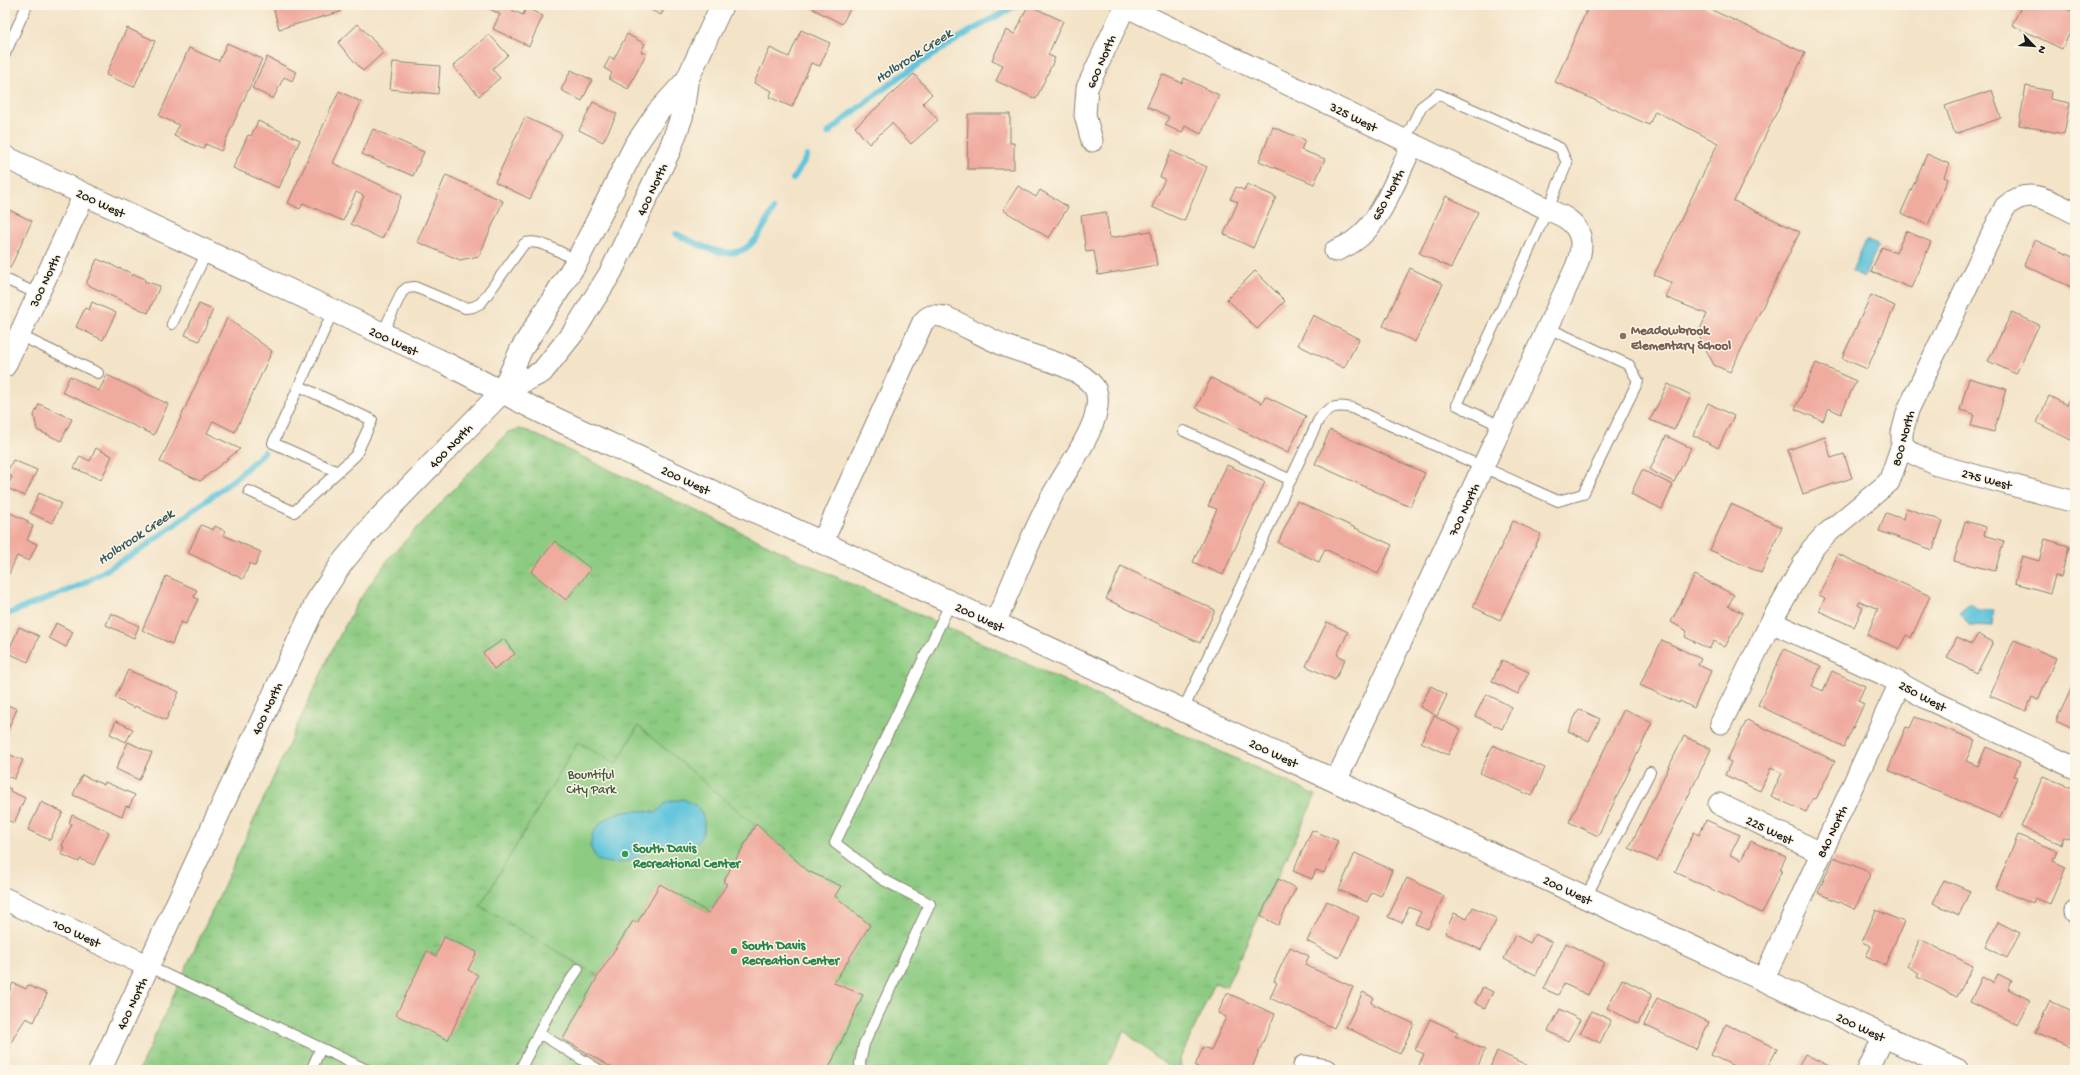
<svg xmlns="http://www.w3.org/2000/svg" width="2080" height="1075" font-family="'Gochi Hand',sans-serif">
<style>
.park{fill:url(#park-tufts);stroke:#54744f}
.garden{fill:#8dcb82;stroke:#54744f}
.water{fill:#5ec4dc;stroke:#3d707c}
.lines{fill:none;stroke-linecap:round;stroke-linejoin:round}
.stream{stroke:#5ec4dc;stroke-width:6}
.building{fill:#f0ab9f}
.lane-casing{stroke:#888072;stroke-width:12}
.street-casing{stroke:#888072;stroke-width:23}
.secondary-casing{stroke:#888072;stroke-width:24}
.lane{stroke:#fff;stroke-width:10}
.street{stroke:#fff;stroke-width:21}
.secondary{stroke:#fff;stroke-width:22}
.education-dot{fill:#8d6e63;stroke:#fcf5e5;stroke-width:1.5}
.leisure-dot{fill:#2e9e5b;stroke:#fcf5e5;stroke-width:1.5}
.labels{text-anchor:middle;stroke-width:3;stroke-linejoin:round;paint-order:stroke}
.street-label{font-size:13px;fill:#1c1c1c;stroke:#fcf5e5}
.education-label{font-size:13px;font-weight:bold;fill:#785e54;stroke:#fcf5e5;text-anchor:start}
.park-label{font-size:13px;fill:#445940;stroke:#fcf5e5}
.leisure-label{font-size:13px;font-weight:bold;fill:#27864d;stroke:#fcf5e5;text-anchor:start}
.water-label{font-size:14px;font-style:italic;fill:#33575f;stroke:#fcf5e5}
</style>
<defs>
<pattern id="park-tufts" width="24" height="20" patternUnits="userSpaceOnUse"><rect width="24" height="20" fill="#8dcb82"/><path d="M3 7l-1-3M5 7V3M7 7l1-3M15 17l-1-3M17 17v-4M19 17l1-3" fill="none" stroke="#79ae70"/></pattern>
</defs>
<rect width="100%" height="100%" fill="#fcf5e5"/>
<filter id="ink" filterUnits="userSpaceOnUse"><feTurbulence type="fractalNoise" baseFrequency=".025" numOctaves="2"/><feDisplacementMap in="SourceGraphic" scale="8" xChannelSelector="R" yChannelSelector="G"/><feConvolveMatrix kernelMatrix="1 2 1 2 8 2 1 2 1" color-interpolation-filters="sRGB"/></filter>
<filter id="wash" filterUnits="userSpaceOnUse"><feTurbulence type="fractalNoise" baseFrequency=".012" numOctaves="4" result="noise"/><feDisplacementMap in="SourceGraphic" scale="16" xChannelSelector="R" yChannelSelector="G"/><feGaussianBlur stdDeviation="0.9" result="paint"/><feColorMatrix in="noise" values="0 0 0 0 0 0 0 0 0 0 0 0 0 0 0 0 0 1.4 0 .05"/><feComposite in="paint" operator="in"/></filter>
<g filter="url(#wash)">
<rect width="100%" height="100%" fill="#f3e3c7"/>
<path class="park" d="M 519,429 L 528,431 L 812,566 L 1316,795 L 1226,987 L 1215,983 L 1180,1059 L 1181,1070 L 1172,1070 L 1124,1031 L 1105,1070 L 139,1070 L 333,648 L 359,600 L 389,558 L 508,432 Z"/>
<path class="garden" d="M 638,726 L 755,825 L 724,882 L 727,884 L 709,913 L 660,885 L 637,923 L 633,921 L 598,976 L 480,906 L 578,742 L 616,764 Z"/>
<path class="water" d="M 1866,240 L 1878,246 L 1864,277 L 1852,271 Z
M 1971,603 L 1978,610 L 1993,610 L 1992,626 L 1970,625 L 1959,613 Z
M 683,799 C 688,802 696,805 699,809 C 711,825 701,850 680,849 C 672,849 666,846 659,843 C 638,857 624,869 597,860 L 590,846 C 591,842 592,835 594,831 C 607,812 635,807 656,813 L 667,802 Z"/>
<g class="lines">
<path class="stream" d="M 828,133 C 886,83 950,41 1017,5
M 793,179 L 807,156
M 676,234 C 698,244 732,266 753,242 C 761,234 767,221 773,210
M 5,615 L 79,586 L 142,549 L 236,478 L 264,452"/>
</g>
<g id="blocks">
<path class="building" d="M 277,5 L 341,5 L 340,12 L 279,29 L 273,6 Z
M 481,5 L 515,5 L 512,10 L 523,15 L 526,8 L 543,16 L 529,46 L 493,29 L 500,14 Z
M 640,5 L 666,5 L 661,15 Z
M 815,5 L 852,5 L 842,24 L 813,9 Z
M 1028,5 L 1063,21 L 1048,55 L 1055,58 L 1036,99 L 996,81 L 1003,65 L 992,60 L 1006,30 L 1015,34 Z
M 1589,5 L 1701,5 L 1805,53 L 1734,201 L 1800,232 L 1730,372 L 1714,365 L 1698,334 L 1707,314 L 1665,297 L 1672,283 L 1654,275 L 1718,143 L 1655,111 L 1649,125 L 1555,82 Z
M 2022,5 L 2057,5 L 2075,13 L 2075,22 L 2062,49 L 2012,25 Z
M 358,24 L 384,52 L 363,71 L 338,43 Z
M 127,28 L 155,41 L 134,87 L 106,75 Z
M 801,30 L 830,43 L 820,66 L 811,63 L 792,107 L 769,97 L 772,91 L 754,83 L 770,48 L 789,57 Z
M 489,34 L 508,55 L 492,69 L 500,78 L 479,96 L 453,66 Z
M 627,34 L 645,44 L 641,52 L 646,54 L 628,89 L 609,79 L 612,73 L 604,68 L 610,57 L 614,59 Z
M 227,43 L 262,59 L 221,151 L 206,144 L 203,149 L 174,136 L 179,125 L 159,116 L 189,48 L 219,61 Z
M 267,57 L 296,72 L 292,81 L 284,77 L 273,99 L 252,88 Z
M 393,62 L 440,66 L 438,94 L 390,89 Z
M 571,70 L 592,80 L 582,101 L 561,90 Z
M 914,74 L 932,94 L 923,103 L 938,120 L 911,144 L 892,123 L 869,144 L 855,127 Z
M 1162,74 L 1182,83 L 1184,78 L 1219,95 L 1201,134 L 1185,126 L 1182,133 L 1165,125 L 1169,117 L 1147,106 Z
M 2026,86 L 2051,91 L 2050,99 L 2070,103 L 2064,134 L 2019,125 Z
M 1992,90 L 2001,118 L 1955,134 L 1945,106 Z
M 339,91 L 361,102 L 333,163 L 402,195 L 382,239 L 351,224 L 364,196 L 356,192 L 343,221 L 303,203 L 300,209 L 288,203 Z
M 593,102 L 617,114 L 603,142 L 579,130 Z
M 968,114 L 1010,114 L 1010,143 L 1014,143 L 1014,169 L 967,169 Z
M 525,117 L 562,134 L 530,199 L 495,182 Z
M 258,121 L 300,140 L 279,188 L 233,168 L 248,135 L 251,136 Z
M 1273,127 L 1305,140 L 1301,150 L 1325,159 L 1314,184 L 1259,161 Z
M 373,129 L 424,152 L 413,176 L 362,154 Z
M 1171,151 L 1207,167 L 1184,221 L 1152,207 L 1165,179 L 1160,177 Z
M 1927,154 L 1949,164 L 1944,177 L 1948,179 L 1928,225 L 1901,213 Z
M 446,175 L 503,201 L 479,256 L 460,260 L 417,242 Z
M 1247,184 L 1276,197 L 1253,248 L 1224,234 L 1238,202 L 1230,199 L 1236,187 L 1244,190 Z
M 1018,186 L 1036,197 L 1040,190 L 1068,207 L 1049,238 L 1003,210 Z
M 1446,196 L 1478,212 L 1451,268 L 1419,253 Z
M 5,208 L 32,221 L 10,268 L 5,266 Z
M 1106,212 L 1110,238 L 1151,231 L 1157,265 L 1098,275 L 1094,251 L 1086,252 L 1081,216 Z
M 1906,231 L 1931,242 L 1911,288 L 1871,271 L 1882,247 L 1896,253 Z
M 2035,240 L 2075,258 L 2075,278 L 2071,287 L 2024,265 Z
M 97,259 L 104,262 L 105,261 L 119,269 L 119,268 L 131,273 L 130,274 L 133,276 L 134,274 L 145,279 L 144,281 L 160,286 L 148,313 L 86,284 Z
M 1410,268 L 1443,284 L 1415,342 L 1383,326 Z
M 1255,271 L 1285,301 L 1257,329 L 1227,299 Z
M 1871,295 L 1895,306 L 1867,369 L 1842,358 Z
M 92,302 L 116,313 L 103,340 L 76,327 L 85,308 L 89,310 Z
M 199,304 L 213,310 L 199,341 L 185,335 Z
M 2012,312 L 2039,325 L 2016,374 L 1988,361 Z
M 1313,315 L 1359,339 L 1344,368 L 1298,345 Z
M 227,318 L 272,351 L 235,432 L 213,421 L 207,433 L 240,449 L 200,481 L 160,462 Z
M 1816,363 L 1856,381 L 1841,414 L 1829,408 L 1823,421 L 1795,409 Z
M 107,375 L 168,404 L 154,435 L 62,392 L 70,376 L 99,391 Z
M 1211,378 L 1262,403 L 1265,396 L 1306,416 L 1288,453 L 1196,408 Z
M 1969,378 L 2006,389 L 1994,432 L 1971,426 L 1974,414 L 1960,410 Z
M 1668,384 L 1691,395 L 1674,430 L 1650,420 Z
M 2049,396 L 2067,405 L 2069,399 L 2075,402 L 2075,442 L 2037,423 Z
M 1708,403 L 1734,416 L 1718,448 L 1693,435 Z
M 39,404 L 72,419 L 61,441 L 37,430 L 34,415 Z
M 1330,430 L 1425,473 L 1410,507 L 1315,464 Z
M 1666,436 L 1691,448 L 1674,482 L 1650,470 Z
M 1825,437 L 1831,458 L 1844,454 L 1852,478 L 1803,494 L 1788,450 Z
M 96,448 L 112,456 L 101,480 L 74,468 L 80,456 L 90,461 Z
M 13,460 L 37,470 L 25,496 L 7,488 L 12,477 L 6,474 Z
M 1227,465 L 1265,482 L 1223,575 L 1193,562 L 1217,509 L 1208,506 Z
M 1642,470 L 1673,485 L 1662,509 L 1631,494 Z
M 39,493 L 61,503 L 52,523 L 30,513 Z
M 1297,501 L 1392,545 L 1378,574 L 1325,549 L 1319,562 L 1278,543 Z
M 1731,504 L 1782,527 L 1761,573 L 1710,550 Z
M 1906,508 L 1943,521 L 1933,550 L 1879,531 L 1886,513 L 1903,519 Z
M 6,511 L 28,521 L 27,523 L 33,526 L 27,540 L 37,544 L 29,561 L 17,556 L 9,574 L 5,572 Z
M 1513,521 L 1541,534 L 1500,620 L 1473,607 Z
M 1965,521 L 1986,527 L 1984,535 L 2004,541 L 1995,571 L 1954,561 Z
M 201,525 L 213,530 L 215,526 L 225,531 L 223,535 L 261,552 L 255,566 L 250,563 L 243,579 L 188,553 Z
M 2045,539 L 2069,546 L 2061,577 L 2055,576 L 2050,593 L 2015,583 L 2022,556 L 2039,561 Z
M 555,541 L 591,569 L 566,600 L 531,572 Z
M 1838,554 L 1930,596 L 1911,638 L 1907,635 L 1900,649 L 1867,635 L 1878,609 L 1860,601 L 1858,605 L 1863,608 L 1854,627 L 1819,611 L 1825,598 L 1819,595 Z
M 1121,566 L 1215,610 L 1200,643 L 1106,599 Z
M 1695,575 L 1734,595 L 1728,606 L 1743,613 L 1725,647 L 1714,641 L 1709,649 L 1685,637 L 1687,631 L 1671,622 Z
M 166,576 L 197,590 L 194,597 L 198,599 L 186,624 L 181,622 L 172,644 L 142,630 Z
M 111,613 L 139,626 L 134,638 L 106,625 Z
M 1327,622 L 1348,632 L 1337,655 L 1345,659 L 1335,680 L 1306,666 Z
M 56,623 L 73,632 L 66,647 L 49,638 Z
M 19,627 L 39,636 L 28,662 L 8,653 Z
M 1978,634 L 1993,642 L 1977,673 L 1947,658 L 1957,637 L 1972,644 Z
M 504,639 L 515,654 L 494,669 L 483,653 Z
M 1662,640 L 1701,659 L 1698,665 L 1711,671 L 1694,708 L 1680,701 L 1679,703 L 1640,685 Z
M 2014,640 L 2056,658 L 2038,700 L 2032,697 L 2026,711 L 1990,696 Z
M 1784,649 L 1821,666 L 1812,686 L 1823,691 L 1832,671 L 1865,686 L 1858,701 L 1864,704 L 1844,747 L 1758,705 Z
M 1502,660 L 1529,672 L 1518,694 L 1492,681 Z
M 128,670 L 179,692 L 166,720 L 135,706 L 134,708 L 115,698 Z
M 2075,681 L 2075,730 L 2056,721 Z
M 1431,686 L 1447,695 L 1437,716 L 1420,707 Z
M 1486,694 L 1512,707 L 1502,729 L 1475,716 Z
M 5,704 L 17,709 L 5,736 Z
M 1579,709 L 1600,719 L 1589,741 L 1568,731 Z
M 1624,709 L 1652,723 L 1598,836 L 1569,822 Z
M 1434,716 L 1461,730 L 1448,755 L 1421,742 Z
M 1915,717 L 1975,740 L 1966,761 L 1978,766 L 1986,747 L 2020,762 L 2014,776 L 2017,777 L 2000,818 L 1888,770 L 1906,727 L 1910,728 Z
M 1747,720 L 1835,761 L 1816,799 L 1813,798 L 1806,812 L 1771,796 L 1782,773 L 1771,768 L 1760,791 L 1725,775 L 1731,762 L 1727,760 Z
M 116,721 L 133,729 L 126,742 L 110,734 Z
M 1684,736 L 1711,749 L 1657,861 L 1629,848 Z
M 128,742 L 152,753 L 139,780 L 116,769 Z
M 1493,745 L 1545,768 L 1532,796 L 1480,773 Z
M 5,753 L 23,760 L 14,779 L 5,775 Z
M 82,775 L 104,785 L 105,782 L 135,795 L 129,807 L 126,806 L 122,816 L 73,795 Z
M 2043,776 L 2075,789 L 2075,841 L 2064,837 L 2061,844 L 2021,827 Z
M 6,787 L 11,789 L 10,791 L 25,798 L 14,823 L 5,819 Z
M 41,802 L 63,812 L 50,840 L 28,830 Z
M 72,815 L 109,832 L 94,865 L 80,859 L 79,862 L 61,854 L 64,847 L 62,846 L 72,824 L 69,823 Z
M 1706,820 L 1740,835 L 1730,855 L 1741,860 L 1751,841 L 1786,857 L 1780,869 L 1782,870 L 1762,913 L 1675,872 L 1694,832 L 1699,835 Z
M 756,824 L 808,871 L 841,886 L 835,896 L 870,925 L 834,983 L 863,995 L 828,1070 L 616,1070 L 563,1039 L 598,976 L 633,921 L 637,923 L 660,884 L 709,913 L 727,884 L 723,882 Z
M 1312,830 L 1338,841 L 1324,873 L 1316,870 L 1312,879 L 1293,871 Z
M 2018,835 L 2057,851 L 2053,861 L 2066,867 L 2050,904 L 2035,898 L 2033,904 L 1996,888 Z
M 1355,853 L 1392,870 L 1381,896 L 1372,892 L 1367,902 L 1339,890 Z
M 1834,857 L 1871,873 L 1855,909 L 1818,893 Z
M 1407,878 L 1444,896 L 1428,929 L 1415,924 L 1421,912 L 1409,907 L 1402,923 L 1388,917 Z
M 1278,879 L 1296,888 L 1278,925 L 1260,916 Z
M 1944,880 L 1970,891 L 1959,915 L 1933,903 Z
M 1327,901 L 1359,917 L 1339,958 L 1307,941 Z
M 1473,907 L 1497,919 L 1481,950 L 1445,933 L 1454,913 L 1467,919 Z
M 1876,910 L 1904,922 L 1885,965 L 1866,956 L 1871,946 L 1862,942 Z
M 1998,922 L 2020,933 L 2007,958 L 1986,947 Z
M 1535,934 L 1552,942 L 1536,975 L 1504,959 L 1515,935 L 1530,943 Z
M 444,937 L 477,952 L 468,970 L 478,975 L 448,1040 L 396,1015 L 427,951 L 436,956 Z
M 1920,939 L 1973,966 L 1957,997 L 1917,977 L 1919,973 L 1907,966 Z
M 1566,943 L 1604,962 L 1588,995 L 1564,984 L 1558,995 L 1544,989 Z
M 1290,947 L 1309,956 L 1305,965 L 1353,987 L 1334,1028 L 1270,998 L 1277,983 L 1274,981 Z
M 1998,974 L 2012,981 L 2008,989 L 2030,1000 L 2018,1025 L 1970,1002 L 1982,977 L 1993,983 Z
M 1622,979 L 1652,994 L 1638,1024 L 1607,1008 Z
M 13,983 L 26,989 L 28,985 L 47,994 L 34,1022 L 26,1018 L 16,1033 L 5,1056 L 5,1000 Z
M 1483,987 L 1493,992 L 1485,1008 L 1475,1003 Z
M 1363,992 L 1374,998 L 1371,1003 L 1414,1024 L 1400,1054 L 1346,1027 Z
M 1227,993 L 1275,1014 L 1251,1070 L 1204,1070 L 1195,1066 L 1203,1047 L 1211,1050 L 1226,1017 L 1218,1013 Z
M 1657,998 L 1709,1022 L 1696,1049 L 1644,1025 Z
M 2050,1001 L 2075,1012 L 2075,1050 L 2035,1032 Z
M 1560,1009 L 1580,1020 L 1568,1041 L 1548,1031 Z
M 1592,1011 L 1611,1020 L 1600,1043 L 1580,1033 Z
M 1430,1019 L 1458,1032 L 1455,1036 L 1485,1050 L 1476,1070 L 1428,1070 L 1419,1065 L 1424,1054 L 1415,1050 Z
M 1726,1024 L 1777,1049 L 1766,1070 L 1742,1070 L 1711,1055 Z
M 1497,1051 L 1537,1070 L 1489,1070 Z
M 1805,1054 L 1831,1067 L 1830,1070 L 1797,1070 Z"/>
</g>
</g>
<g filter="url(#ink)">
<use href="#blocks" fill-opacity="0" stroke="#888072" stroke-width="1"/>
<g class="lines">
<defs>
<path id="lane" d="M 5,54 L 27,5
M 1405,140 L 1421,107 L 1438,94 L 1560,148 L 1567,163 L 1548,209 L 1457,405 L 1501,426
M 5,279 L 38,294
M 172,324 L 207,252
M 382,334 L 402,292 L 407,288 L 415,287 L 465,308 L 473,307 L 481,303 L 524,244 C 537,237 564,254 577,261
M 19,335 L 98,373
M 299,386 L 273,443 L 338,472
M 1184,431 L 1291,480
M 249,491 L 294,512 L 356,455 L 372,420 L 299,386 L 333,311
M 1183,710 L 1318,421 C 1327,407 1336,404 1352,408 L 1558,501 L 1583,494 L 1638,381 L 1629,365 L 1548,328
M 1586,897 L 1650,772
M 148,966 L 367,1070
M 539,1033 L 599,1070
M 311,1070 L 321,1048
M 520,1070 L 549,1013 L 578,969
M 861,1070 L 860,1063 L 864,1044 L 930,904 L 882,879 L 835,843 L 951,602"/>
<path id="street" d="M 1123,5 L 1564,217 C 1584,229 1584,247 1576,267 L 1336,781
M 1092,141 L 1085,115 L 1087,88 L 1125,6
M 1335,251 C 1342,248 1349,245 1354,241 C 1382,222 1398,173 1413,144
M 5,366 L 84,195
M 1902,445 L 1912,453 L 1937,465 L 2075,502
M 822,543 L 923,322 C 930,314 935,315 945,317 C 966,326 986,338 1008,347 C 1033,357 1077,364 1094,387 C 1100,396 1097,410 1094,420 C 1084,448 1066,470 1052,496 C 1030,537 1014,581 995,623
M 1771,622 L 1883,674 L 1928,699 L 2075,768
M 1721,723 L 1771,622 L 1812,549 L 1825,535 L 1889,482 L 1902,445 L 1902,433 L 1908,410 L 2005,207 C 2029,185 2050,201 2075,213
M 1719,804 L 1821,853
M 2075,912 L 2075,911
M 1763,980 L 1900,683
M 1304,1066 L 1327,1070
M 1868,1070 L 1884,1036"/>
<path id="secondary" d="M 5,157 L 447,364 L 539,411 L 1957,1070
M 502,392 L 521,350 L 577,261 L 635,146 L 658,112 L 687,80 L 722,5
M 5,899 L 148,966
M 100,1070 L 317,601 L 342,563 L 373,525 L 502,392 L 542,372 L 573,333 L 611,272 L 670,149 L 682,116 L 687,80"/>
</defs>
<use href="#lane" class="lane-casing"/>
<use href="#street" class="street-casing"/>
<use href="#secondary" class="secondary-casing"/>
<use href="#lane" class="lane"/>
<use href="#street" class="street"/>
<use href="#secondary" class="secondary"/>
</g>
</g>
<circle class="education-dot" cx="1623" cy="336" r="4"/>
<g class="leisure-dot">
<circle cx="625" cy="854" r="4"/>
<circle cx="734" cy="951" r="4"/>
</g>
<g class="labels">
<g class="street-label">
<text transform="translate(1100 61) rotate(-67)" y="5">600 North</text>
<text transform="translate(1354 116) rotate(26)" y="5">325 West</text>
<text transform="translate(651 189) rotate(-65)" y="5">400 North</text>
<text transform="translate(1387 194) rotate(-62)" y="5">650 North</text>
<text transform="translate(101 202) rotate(25)" y="5">200 West</text>
<text transform="translate(44 280) rotate(-65)" y="5">300 North</text>
<text transform="translate(394 340) rotate(25)" y="5">200 West</text>
<text transform="translate(1902 438) rotate(-75)" y="5">800 North</text>
<text transform="translate(450 445) rotate(-46)" y="5">400 North</text>
<text transform="translate(1987 478) rotate(15)" y="5">275 West</text>
<text transform="translate(686 479) rotate(25)" y="5">200 West</text>
<text transform="translate(1463 509) rotate(-65)" y="5">700 North</text>
<text transform="translate(980 616) rotate(25)" y="5">200 West</text>
<text transform="translate(1923 695) rotate(28)" y="5">250 West</text>
<text transform="translate(266 708) rotate(-65)" y="5">400 North</text>
<text transform="translate(1274 752) rotate(25)" y="5">200 West</text>
<text transform="translate(1770 829) rotate(25)" y="5">225 West</text>
<text transform="translate(1831 831) rotate(-65)" y="5">840 North</text>
<text transform="translate(1568 889) rotate(25)" y="5">200 West</text>
<text transform="translate(77 932) rotate(25)" y="5">100 West</text>
<text transform="translate(131 1003) rotate(-65)" y="5">400 North</text>
<text transform="translate(1861 1026) rotate(25)" y="5">200 West</text>
</g>
<g class="education-label">
<text x="1631" y="334">Meadowbrook<tspan x="1631" dy="15">Elementary School</tspan></text>
</g>
<g class="park-label">
<text x="591" y="778">Bountiful<tspan x="591" dy="15">City Park</tspan></text>
</g>
<g class="leisure-label">
<text x="633" y="852">South Davis<tspan x="633" dy="15">Recreational Center</tspan></text>
<text x="742" y="949">South Davis<tspan x="742" dy="15">Recreation Center</tspan></text>
</g>
<g class="water-label">
<text transform="translate(913 55) rotate(-33)" y="5">Holbrook Creek</text>
<text transform="translate(135 536) rotate(-34)" y="5">Holbrook Creek</text>
</g>
</g>
<rect width="2080" height="1075" fill="none" stroke="#fcf5e5" stroke-width="20"/>
<g transform="translate(2034 46) rotate(115)" stroke="#fcf5e5" stroke-width="3" paint-order="stroke">
<path d="M0-3L7 15L0 10L-7 15Z" fill="#1c1c1c"/>
<text y="-6" font-size="11" font-weight="bold" text-anchor="middle" fill="#1c1c1c">N</text>
</g>
</svg>
